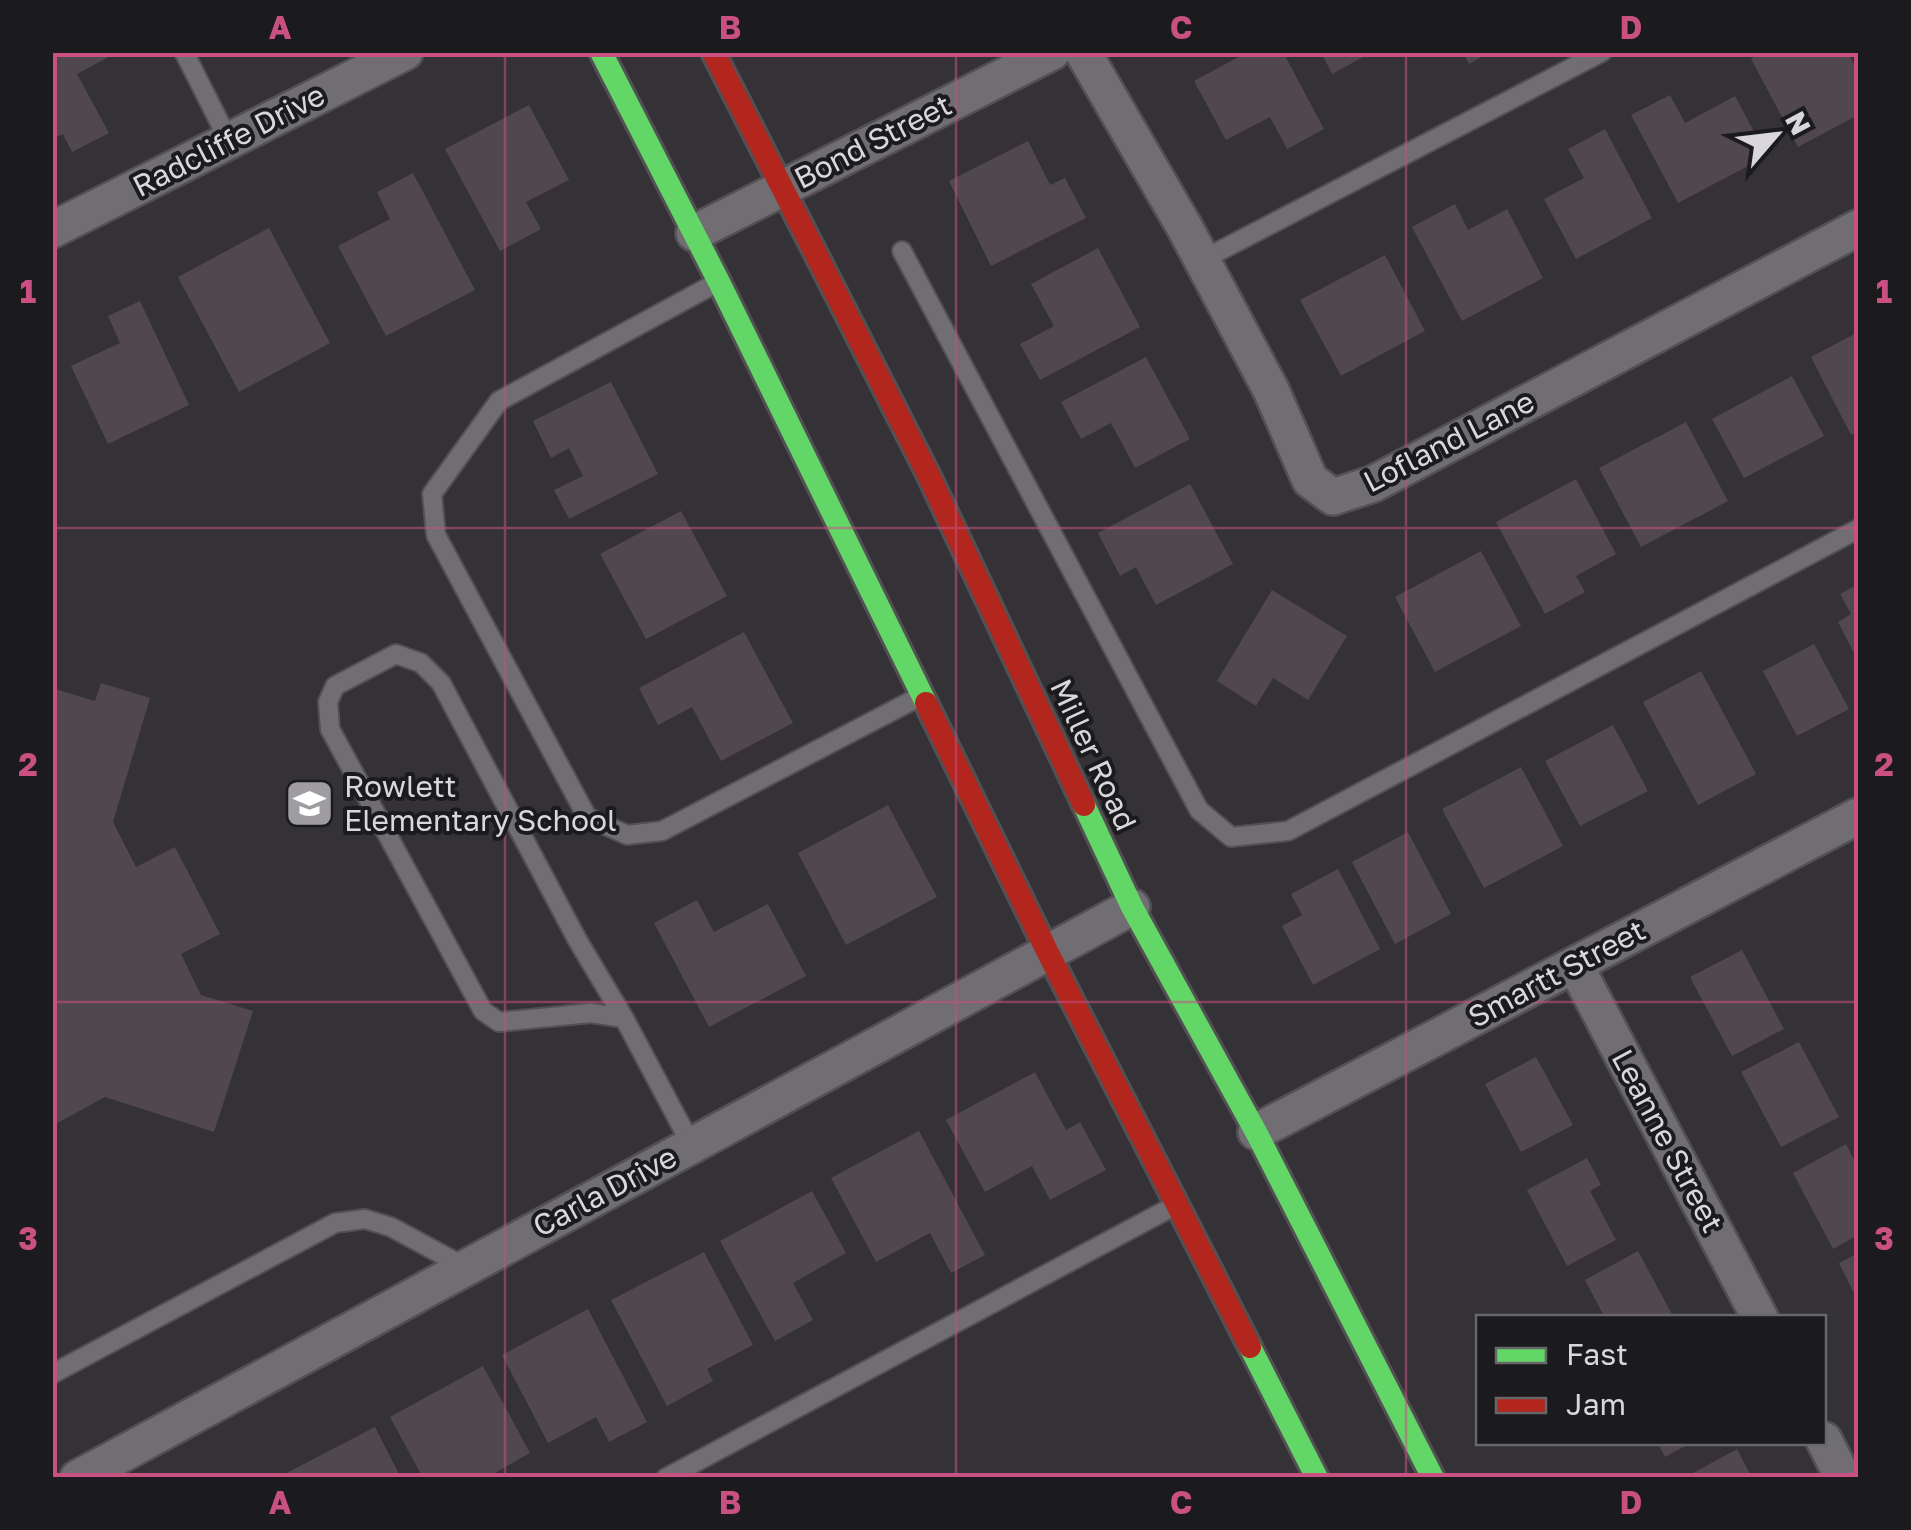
<svg xmlns="http://www.w3.org/2000/svg" width="1911" height="1530" font-family="'Golos Text',sans-serif">
<style>
.building{fill:#50484c}
.lines{fill:none;stroke-linecap:round;stroke-linejoin:round}
.lane-casing{stroke:#525053;stroke-width:22}
.street-casing{stroke:#525053;stroke-width:40}
.fast-casing{stroke:#525053;stroke-width:28}
.jam-casing{stroke:#525053;stroke-width:28}
.lane{stroke:#706e72;stroke-width:18}
.street{stroke:#706e72;stroke-width:35}
.fast{stroke:#63d668;stroke-width:22}
.jam{stroke:#b3261e;stroke-width:22}
.grid{fill:none;stroke:#c95181;stroke-width:2.5;stroke-opacity:0.55}
.labels{text-anchor:middle;stroke-width:8;stroke-linejoin:round;paint-order:stroke}
.street-label{font-size:30px;fill:#d9d7db;stroke:#1b1a1d}
.poi-label{font-size:30px;fill:#d9d7db;stroke:#1b1a1d;text-anchor:start}
.neatline{fill:none;stroke:#c95181;stroke-width:4}
.grid-label{font-size:32px;text-anchor:middle;font-weight:bold;fill:#c95181}
</style>
<rect width="100%" height="100%" fill="#343236"/>
<path class="building" d="M 52,52 L 118,52 L 77,74 L 109,133 L 72,152 L 63,134 L 52,139 Z
M 1248,52 L 1283,52 L 1324,129 L 1287,149 L 1270,117 L 1226,140 L 1194,81 Z
M 1321,52 L 1372,52 L 1332,74 Z
M 1463,52 L 1490,52 L 1469,64 Z
M 1762,52 L 1848,52 L 1858,72 L 1858,115 L 1798,147 L 1751,59 Z
M 1670,95 L 1685,123 L 1735,96 L 1767,156 L 1678,203 L 1631,115 Z
M 529,105 L 569,180 L 526,202 L 541,229 L 500,251 L 445,149 Z
M 1605,129 L 1652,218 L 1576,259 L 1544,199 L 1584,178 L 1568,149 Z
M 1028,141 L 1050,185 L 1065,178 L 1086,218 L 991,266 L 949,181 Z
M 413,173 L 475,290 L 386,336 L 338,246 L 390,219 L 377,192 Z
M 1455,204 L 1468,230 L 1507,209 L 1543,278 L 1462,321 L 1412,227 Z
M 269,228 L 330,343 L 239,392 L 178,277 Z
M 1098,248 L 1140,327 L 1040,380 L 1020,344 L 1054,326 L 1031,284 Z
M 1385,255 L 1425,331 L 1341,376 L 1300,300 Z
M 140,301 L 189,405 L 108,444 L 71,366 L 120,343 L 108,316 Z
M 1858,332 L 1858,431 L 1851,435 L 1811,357 Z
M 1146,357 L 1190,439 L 1135,468 L 1111,423 L 1081,439 L 1061,402 Z
M 1792,376 L 1824,436 L 1744,478 L 1712,419 Z
M 611,382 L 658,474 L 569,519 L 554,490 L 583,476 L 569,448 L 551,458 L 533,421 Z
M 1686,422 L 1728,501 L 1641,547 L 1599,468 Z
M 1576,479 L 1616,554 L 1576,576 L 1585,592 L 1545,614 L 1496,522 Z
M 1190,484 L 1233,564 L 1156,605 L 1136,567 L 1120,576 L 1098,533 Z
M 681,511 L 727,596 L 646,639 L 600,554 Z
M 1481,551 L 1521,626 L 1435,672 L 1395,597 Z
M 1858,584 L 1858,661 L 1838,622 L 1851,614 L 1840,594 Z
M 1272,590 L 1347,636 L 1308,700 L 1273,678 L 1256,706 L 1217,681 Z
M 744,632 L 793,723 L 721,761 L 692,707 L 658,725 L 639,688 Z
M 1814,644 L 1849,709 L 1797,736 L 1763,671 Z
M 1701,671 L 1756,774 L 1698,805 L 1643,702 Z
M 101,683 L 150,698 L 113,822 L 136,867 L 175,847 L 220,934 L 181,954 L 201,995 L 253,1011 L 214,1132 L 105,1097 L 52,1126 L 52,688 L 95,701 Z
M 1613,725 L 1648,791 L 1580,826 L 1545,761 Z
M 1521,767 L 1563,846 L 1484,888 L 1442,809 Z
M 888,805 L 937,897 L 846,945 L 798,853 Z
M 1408,832 L 1451,914 L 1395,944 L 1352,862 Z
M 1338,869 L 1380,949 L 1313,985 L 1282,926 L 1302,915 L 1291,894 Z
M 697,900 L 714,932 L 768,904 L 806,976 L 709,1027 L 654,923 Z
M 1742,950 L 1784,1029 L 1732,1056 L 1690,977 Z
M 1799,1042 L 1839,1117 L 1781,1147 L 1741,1072 Z
M 1536,1057 L 1573,1125 L 1521,1152 L 1485,1084 Z
M 1035,1072 L 1066,1130 L 1080,1122 L 1106,1170 L 1050,1200 L 1032,1166 L 985,1192 L 946,1120 Z
M 919,1131 L 985,1255 L 951,1273 L 930,1233 L 876,1262 L 831,1178 Z
M 1846,1144 L 1858,1167 L 1858,1235 L 1833,1249 L 1793,1173 Z
M 1587,1158 L 1601,1185 L 1590,1191 L 1616,1240 L 1567,1266 L 1527,1190 Z
M 812,1191 L 846,1253 L 793,1283 L 813,1320 L 775,1341 L 720,1241 Z
M 1638,1251 L 1674,1318 L 1605,1318 L 1585,1280 Z
M 704,1252 L 753,1345 L 707,1369 L 713,1381 L 667,1406 L 611,1300 Z
M 1858,1253 L 1858,1301 L 1839,1263 Z
M 588,1309 L 647,1422 L 609,1442 L 596,1417 L 548,1443 L 502,1355 Z
M 483,1366 L 530,1453 L 486,1478 L 423,1478 L 390,1417 Z
M 375,1427 L 401,1478 L 277,1478 Z
M 1657,1442 L 1693,1442 L 1665,1457 Z
M 1737,1449 L 1752,1478 L 1684,1478 Z"/>
<g class="lines">
<defs>
<path id="lane" d="M 184,52 L 229,141
M 902,251 L 1199,810 L 1231,837 L 1288,831 L 1858,529
M 1202,260 L 1602,52
M 718,282 L 499,401 L 432,494 L 436,535 L 587,817 L 627,835 L 662,831 L 919,697
M 624,1018 L 591,1013 L 499,1022 L 483,1011 L 330,729 L 328,702 L 335,686 L 396,654 L 421,663 L 441,683 L 578,941 L 624,1018 L 692,1146
M 52,1374 L 335,1223 L 365,1219 L 391,1227 L 465,1267
M 666,1478 L 1172,1207"/>
<path id="street" d="M 1083,52 L 1185,228 L 1271,390 L 1310,480 L 1333,497 L 1373,484 L 1858,228
M 52,230 L 405,52
M 694,233 L 1052,52
M 1575,965 L 1760,1318
M 1256,1132 L 1858,816
M 1824,1440 L 1843,1478
M 78,1478 L 1132,907"/>
<path id="fast" d="M 601,52 L 719,282 L 926,703
M 1084,805 L 1132,907 L 1256,1132 L 1433,1478
M 1250,1347 L 1317,1478"/>
<path id="jam" d="M 713,52 L 928,474 L 1084,805
M 926,703 L 1048,953 L 1250,1347"/>
</defs>
<use href="#lane" class="lane-casing"/>
<use href="#street" class="street-casing"/>
<use href="#fast" class="fast-casing"/>
<use href="#jam" class="jam-casing"/>
<use href="#lane" class="lane"/>
<use href="#street" class="street"/>
<use href="#fast" class="fast"/>
<use href="#jam" class="jam"/>
</g>
<path class="grid" d="M 505,52 L 505,1478M 956,52 L 956,1478M 1406,52 L 1406,1478M 52,528 L 1858,528M 52,1002 L 1858,1002"/>
<defs>
<symbol id="school-square" viewBox="-11 -11 22 22"><rect x="-9" y="-9" width="18" height="18" rx="4" fill="#9f9da1" stroke="#1b1a1d"/><path d="M0-5L7-2L0 1L-7-2ZM-4 1L0 2.5L4 1V4Q0 6-4 4Z" fill="#fff"/></symbol>
</defs>
<g fill-rule="evenodd">
<use href="#school-square" x="282" y="776" width="55" height="55"/>
</g>
<g class="labels">
<g class="street-label">
<text transform="translate(229 141) rotate(-27)" y="10">Radcliffe Drive</text>
<text transform="translate(873 142) rotate(-27)" y="10">Bond Street</text>
<text transform="translate(1449 442) rotate(-27)" y="10">Lofland Lane</text>
<text transform="translate(1093 755) rotate(65)" y="10">Miller Road</text>
<text transform="translate(1557 974) rotate(-28)" y="10">Smartt Street</text>
<text transform="translate(1667 1141) rotate(62)" y="10">Leanne Street</text>
<text transform="translate(605 1192) rotate(-28)" y="10">Carla Drive</text>
</g>
<g class="poi-label">
<text x="344" y="797">Rowlett<tspan x="344" dy="34">Elementary School</tspan></text>
</g>
</g>
<rect width="1911" height="1530" fill="none" stroke="#1b1a1d" stroke-width="110"/>
<rect x="1476" y="1315" width="350" height="130" fill="#1b1a1d" stroke="#676669" stroke-width="2.5"/>
<rect x="1496" y="1348" width="50" height="15" fill="#63d668" stroke="#676669" stroke-width="2.5"/>
<text x="1566" y="1365" font-size="30" fill="#d9d7db">Fast</text>
<rect x="1496" y="1398" width="50" height="15" fill="#b3261e" stroke="#676669" stroke-width="2.5"/>
<text x="1566" y="1415" font-size="30" fill="#d9d7db">Jam</text>
<g transform="translate(1776 135) rotate(62)" stroke="#1b1a1d" stroke-width="8" paint-order="stroke">
<path d="M0-8L18 38L0 25L-18 38Z" fill="#d9d7db"/>
<text y="-15" font-size="28" font-weight="bold" text-anchor="middle" fill="#d9d7db">N</text>
</g>
<rect x="55" y="55" width="1801" height="1420" class="neatline"/>
<g class="grid-label">
<text x="280" y="39">A</text>
<text x="730" y="39">B</text>
<text x="1181" y="39">C</text>
<text x="1631" y="39">D</text>
<text x="28" y="303">1</text>
<text x="1884" y="303">1</text>
<text x="28" y="776">2</text>
<text x="1884" y="776">2</text>
<text x="28" y="1250">3</text>
<text x="1884" y="1250">3</text>
<text x="280" y="1514">A</text>
<text x="730" y="1514">B</text>
<text x="1181" y="1514">C</text>
<text x="1631" y="1514">D</text>
</g>
</svg>
